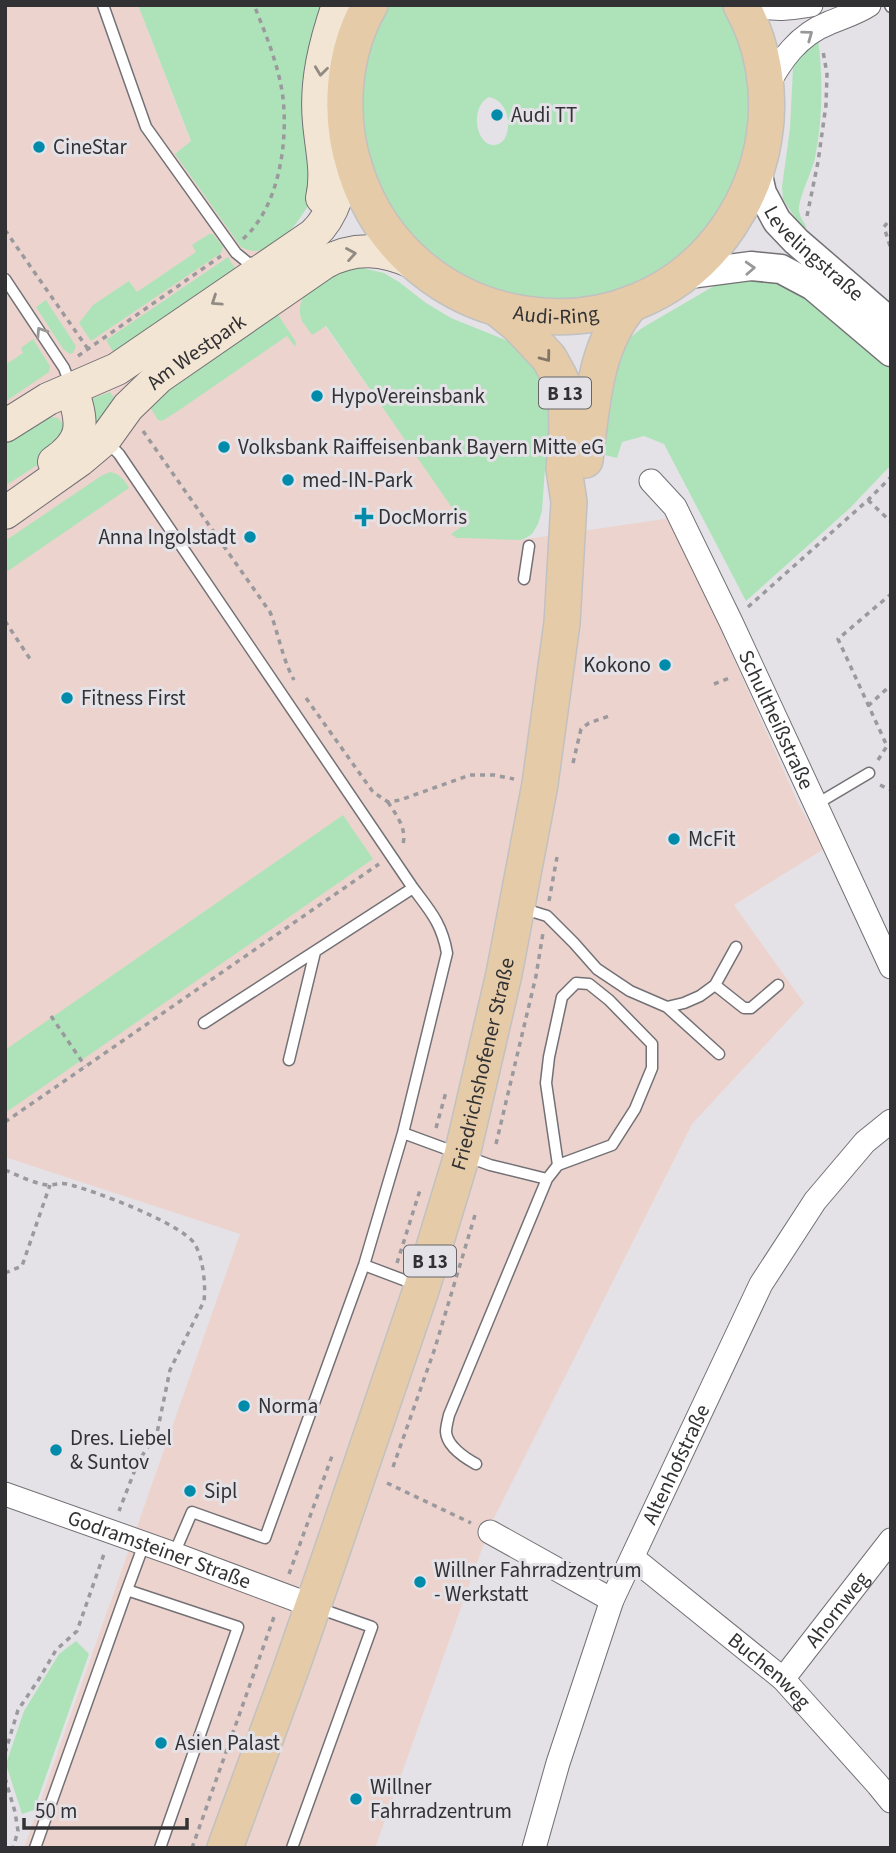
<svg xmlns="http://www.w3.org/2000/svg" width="896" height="1853" font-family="'Source Sans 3',sans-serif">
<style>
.commercial{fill:#edd3cd}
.green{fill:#aee3b9;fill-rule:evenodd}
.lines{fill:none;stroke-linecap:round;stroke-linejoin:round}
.service-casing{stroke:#737176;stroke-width:13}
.minor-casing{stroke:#737176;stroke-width:25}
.tertiary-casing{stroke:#737176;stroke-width:31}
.secondary-casing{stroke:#737176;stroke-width:34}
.primary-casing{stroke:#c2c1c2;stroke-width:38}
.path{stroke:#9a999d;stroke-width:3.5;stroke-dasharray:5 5;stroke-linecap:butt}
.service{stroke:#fff;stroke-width:10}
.minor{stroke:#fff;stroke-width:23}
.tertiary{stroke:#fff;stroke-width:28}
.secondary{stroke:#f2e5d3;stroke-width:32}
.primary{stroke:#e5cba7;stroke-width:35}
.oneway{stroke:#989899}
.oneway2{stroke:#928b83}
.oneway3{stroke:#837667}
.poi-dot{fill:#008baa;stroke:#e4e2e7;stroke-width:2.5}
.labels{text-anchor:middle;stroke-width:6;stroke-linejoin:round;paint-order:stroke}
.shield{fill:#e4e2e7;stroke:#676669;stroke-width:2}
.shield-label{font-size:19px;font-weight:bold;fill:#323133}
.poi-label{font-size:21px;fill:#323133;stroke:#e4e2e7;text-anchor:start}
.street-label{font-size:21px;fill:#323133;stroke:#e4e2e7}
</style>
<rect width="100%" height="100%" fill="#e4e2e7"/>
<path class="commercial" d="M 5,5 L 138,5 L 191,142 L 325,326 L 465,525 L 451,534 L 520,540 L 671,518 L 798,803 L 824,849 L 734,905 L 804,1003 L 692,1124 L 491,1524 L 375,1848 L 24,1848 L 240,1234 L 8,1158 L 5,1155 Z"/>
<path class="green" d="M 138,5 L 329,5 L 309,204 C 296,226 270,263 241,247 L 175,154 L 191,141 Z
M 386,5 L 726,5 L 750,63 L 753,131 L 733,196 L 666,272 L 604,299 L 503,297 L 429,258 L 378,191 L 358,110 L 365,54 ZM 489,97 C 516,103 512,147 493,145 C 475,144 470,106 489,97 Z
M 818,37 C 823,78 823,118 815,158 C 812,172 798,199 799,211 C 800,217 803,221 806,226 L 805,230 L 799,224 L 783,199 L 782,187 L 790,128 L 793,68 L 799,56 Z
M 209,234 L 213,234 L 223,247 L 221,253 L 91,341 L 79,323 L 93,305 L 129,281 L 137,292 L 196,252 L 192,245 Z
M 228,257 L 237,271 L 114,353 L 106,340 Z
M 358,267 L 384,273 L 399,282 L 426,303 L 451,318 L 513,343 L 523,349 L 554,399 L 545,468 L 542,511 L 538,524 L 532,534 L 524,539 L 520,540 L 464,538 L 457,538 L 451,534 L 464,525 L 326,326 L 312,335 C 309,330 305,326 302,321 C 294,303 310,283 326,276 C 335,271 348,270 358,267 Z
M 726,279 L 787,280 L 891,362 L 891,465 L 850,508 L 746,601 L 664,444 L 644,436 L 622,442 L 617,458 L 597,453 L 622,344 L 642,328 Z
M 46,300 L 76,346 L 73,353 L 70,354 L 63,349 L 36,307 Z
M 275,310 L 296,342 L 295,347 L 287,336 L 178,411 L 162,421 L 158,420 L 148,404 Z
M 33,339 L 50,366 L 49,372 L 5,402 L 5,365 L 23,353 L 21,348 Z
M 110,392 L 120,405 L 87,441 L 86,401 Z
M 51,417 L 58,418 L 65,426 L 62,449 L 5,486 L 5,445 L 42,421 Z
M 110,472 C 120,474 124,479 129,488 L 5,573 L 5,541 L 101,476 Z
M 343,815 L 373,859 L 5,1113 L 5,1050 Z
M 76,1641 L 89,1654 L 34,1810 L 22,1814 L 6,1764 L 24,1711 L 59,1654 Z"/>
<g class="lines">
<defs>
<path id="service" d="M 103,5 L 146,127 L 236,253 L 247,262 L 260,265
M 890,5 L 891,7
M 5,279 L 64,368 L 71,386
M 106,441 L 119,454 L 413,888 C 431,912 442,924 447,953 L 403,1133 L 490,1165 L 547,1179 L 558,1165 L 546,1083 L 549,1057 L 562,997 L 576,983 L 589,984 L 609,1000 L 652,1044 L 652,1068 L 635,1109 L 612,1145 L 558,1165
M 524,579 L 529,546
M 815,805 L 869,773
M 521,908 L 547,916 L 574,943 L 597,969 L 630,991 L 667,1007 L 684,1003 L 700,996 L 715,985 L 736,947
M 715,985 L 744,1008 L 751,1008 L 778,985
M 667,1007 L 719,1054
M 204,1023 L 413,888
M 289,1060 L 315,952
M 364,1265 L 417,1285
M 476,1464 C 465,1458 447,1446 446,1432 C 446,1426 448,1420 449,1415 L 547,1179
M 144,1544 L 127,1590 L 238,1627 L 160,1848
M 174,1554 L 192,1512 L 265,1538 L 364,1265 L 403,1133
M 35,1848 L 127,1590
M 292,1848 L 372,1627 L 318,1608"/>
<g id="minor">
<path d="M 757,5 C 776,11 792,8 811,5"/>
<path d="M 766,88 C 781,60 798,35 829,23 C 843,17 857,13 869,5"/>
<path id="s1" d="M 651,481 L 675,507 L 731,622 L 891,967"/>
<path id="s2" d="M 5,1494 L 174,1554 L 313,1606"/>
<path d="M 490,1532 L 612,1600"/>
<path id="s3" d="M 633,1558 L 783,1679 L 878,1785 L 891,1801"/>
<path id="s4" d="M 783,1679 L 891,1540"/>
<path id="s5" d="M 534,1848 L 558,1763 L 612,1600 L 761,1284 L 815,1201 L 865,1142 L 891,1121"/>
</g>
<g id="tertiary">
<path id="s6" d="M 757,171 L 762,193 L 777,221 L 796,241 L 891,323"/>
<path d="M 682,275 L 751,266 L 781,269 L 813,286 L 891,352"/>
</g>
<g id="secondary">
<path d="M 322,198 C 328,172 321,148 319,122 C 315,82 325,43 338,5"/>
<path d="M 5,426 L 48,399 L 117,369 L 313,235 C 339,211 342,176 348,143"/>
<path d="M 54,462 C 86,440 83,423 72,389"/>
<path id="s7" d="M 5,513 L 80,460 L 105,439 L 128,407 L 159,377 L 324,263 C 355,246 383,249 414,263"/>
</g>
<g id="primary">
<path id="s8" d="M 370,5 C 342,53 338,117 355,169 C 407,335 631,371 729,226 C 747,199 759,170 764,138 C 771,94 764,45 741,5"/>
<path d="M 585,460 C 592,406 594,345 632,303"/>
<path id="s9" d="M 225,1848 L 291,1669 L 331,1554 L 422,1287 L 462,1155 L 504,974 L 540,784 L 562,623 L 569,502 L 564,469 L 567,429 L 566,394 L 559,376 L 549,358 L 519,326 L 498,309"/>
</g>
</defs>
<use href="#service" class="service-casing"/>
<use href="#minor" class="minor-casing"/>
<use href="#tertiary" class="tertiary-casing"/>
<use href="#secondary" class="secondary-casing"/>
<use href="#primary" class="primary-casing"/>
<path class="path" d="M 807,216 L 818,162 L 826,105 L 827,74 L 823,51
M 5,230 L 90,352
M 243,239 C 279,207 288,143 283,98 C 279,66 266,35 254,5
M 890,246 L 884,227 L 891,218
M 78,356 L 221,256
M 143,431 L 270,612 C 279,635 282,658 294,680
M 868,500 L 891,522
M 748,607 L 868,500 L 891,477
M 5,621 L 32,662
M 714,684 L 732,677
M 306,698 L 373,792 L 388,802 L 400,800 L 470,775 L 494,775 L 514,779
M 868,706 L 891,685
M 878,760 L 887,746 L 838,639 L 891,594
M 573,763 L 581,729 L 589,723 L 612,715
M 880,785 L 891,790
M 388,802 C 396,815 407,828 403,844
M 549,901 L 557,857
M 51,1016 L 85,1066
M 5,1122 L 379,864
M 436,1128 L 446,1092
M 496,1144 L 536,976 L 543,933
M 5,1170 C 17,1175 39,1186 51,1185 C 58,1184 61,1183 67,1184 C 93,1190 180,1223 194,1243 C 203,1256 206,1285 204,1301 L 170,1370 L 157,1433 L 138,1462 L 119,1511
M 397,1263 L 421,1187
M 5,1273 L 22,1266 L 50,1185
M 393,1467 L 435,1348 L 475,1215
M 387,1483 L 471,1523
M 289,1574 L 332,1456
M 5,1753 L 18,1710 L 39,1679 L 56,1650 L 77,1631 L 105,1551
M 5,1778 L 15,1812 L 18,1831 L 13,1848
M 192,1848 L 275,1614"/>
<use href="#service" class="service"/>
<use href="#minor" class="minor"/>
<use href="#tertiary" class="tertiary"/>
<use href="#secondary" class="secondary"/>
<use href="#primary" class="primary"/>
</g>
<defs><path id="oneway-chevron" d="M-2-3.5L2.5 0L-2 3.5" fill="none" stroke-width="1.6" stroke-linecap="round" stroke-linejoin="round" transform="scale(1.75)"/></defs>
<g class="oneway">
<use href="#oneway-chevron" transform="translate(808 35) rotate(-36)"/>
<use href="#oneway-chevron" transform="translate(750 268) rotate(-3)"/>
<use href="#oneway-chevron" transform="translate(41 332) rotate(-123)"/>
</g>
<g class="oneway2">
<use href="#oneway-chevron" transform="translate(321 71) rotate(97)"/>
<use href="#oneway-chevron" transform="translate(351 254) rotate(-10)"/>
<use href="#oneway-chevron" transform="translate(216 301) rotate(146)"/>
</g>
<use class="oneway3" href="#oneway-chevron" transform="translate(546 357) rotate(53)"/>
<g class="poi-dot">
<circle cx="497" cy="115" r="7"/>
<circle cx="39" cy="147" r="7"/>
<circle cx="317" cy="396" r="7"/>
<circle cx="224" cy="447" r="7"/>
<circle cx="288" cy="480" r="7"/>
<path d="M360.5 506.5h7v7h7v7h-7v7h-7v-7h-7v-7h7z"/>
<circle cx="250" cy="537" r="7"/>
<circle cx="665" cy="665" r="7"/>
<circle cx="67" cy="698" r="7"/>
<circle cx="674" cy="839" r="7"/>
<circle cx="244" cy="1406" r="7"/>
<circle cx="56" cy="1450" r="7"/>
<circle cx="190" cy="1491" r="7"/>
<circle cx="420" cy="1582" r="7"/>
<circle cx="161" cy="1743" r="7"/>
<circle cx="356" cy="1799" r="7"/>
</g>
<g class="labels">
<g class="shield">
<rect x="539" y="377.5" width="52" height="31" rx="5"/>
<rect x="404" y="1245.5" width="52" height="31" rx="5"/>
</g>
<g class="shield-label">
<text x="565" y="400">B 13</text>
<text x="430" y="1268">B 13</text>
</g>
<g class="poi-label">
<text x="511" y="122">Audi TT</text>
<text x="53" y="154">CineStar</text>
<text x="331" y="403">HypoVereinsbank</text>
<text x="238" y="454">Volksbank Raiffeisenbank Bayern Mitte eG</text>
<text x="302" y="487">med-IN-Park</text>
<text x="378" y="524">DocMorris</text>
<text x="236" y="544" text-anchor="end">Anna Ingolstadt</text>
<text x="651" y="672" text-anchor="end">Kokono</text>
<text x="81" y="705">Fitness First</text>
<text x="688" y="846">McFit</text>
<text x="258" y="1413">Norma</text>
<text x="70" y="1445">Dres. Liebel<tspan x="70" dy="24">&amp; Suntov</tspan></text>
<text x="204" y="1498">Sipl</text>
<text x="434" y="1577">Willner Fahrradzentrum<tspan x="434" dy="24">- Werkstatt</tspan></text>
<text x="175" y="1750">Asien Palast</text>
<text x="370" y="1794">Willner<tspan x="370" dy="24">Fahrradzentrum</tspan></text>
</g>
<g class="street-label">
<text dy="7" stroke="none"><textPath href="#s6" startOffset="103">Levelingstraße</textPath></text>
<text dy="7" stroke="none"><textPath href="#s8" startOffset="436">Audi-Ring</textPath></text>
<text dy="7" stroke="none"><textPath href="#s7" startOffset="252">Am Westpark</textPath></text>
<text dy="7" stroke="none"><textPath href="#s1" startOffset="271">Schultheißstraße</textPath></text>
<text dy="7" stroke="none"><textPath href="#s9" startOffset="826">Friedrichshofener Straße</textPath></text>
<text dy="7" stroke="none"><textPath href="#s5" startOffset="410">Altenhofstraße</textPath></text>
<text dy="7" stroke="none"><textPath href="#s2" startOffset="164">Godramsteiner Straße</textPath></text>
<text dy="7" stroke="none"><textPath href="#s4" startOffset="88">Ahornweg</textPath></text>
<text dy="7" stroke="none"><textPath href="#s3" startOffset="177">Buchenweg</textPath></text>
</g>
</g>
<rect width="896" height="1853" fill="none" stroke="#323133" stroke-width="14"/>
<path d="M24 1818v10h163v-10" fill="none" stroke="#323133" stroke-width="3.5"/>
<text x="35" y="1818" font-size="21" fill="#323133" stroke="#e4e2e7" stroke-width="5" paint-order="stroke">50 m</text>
</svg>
